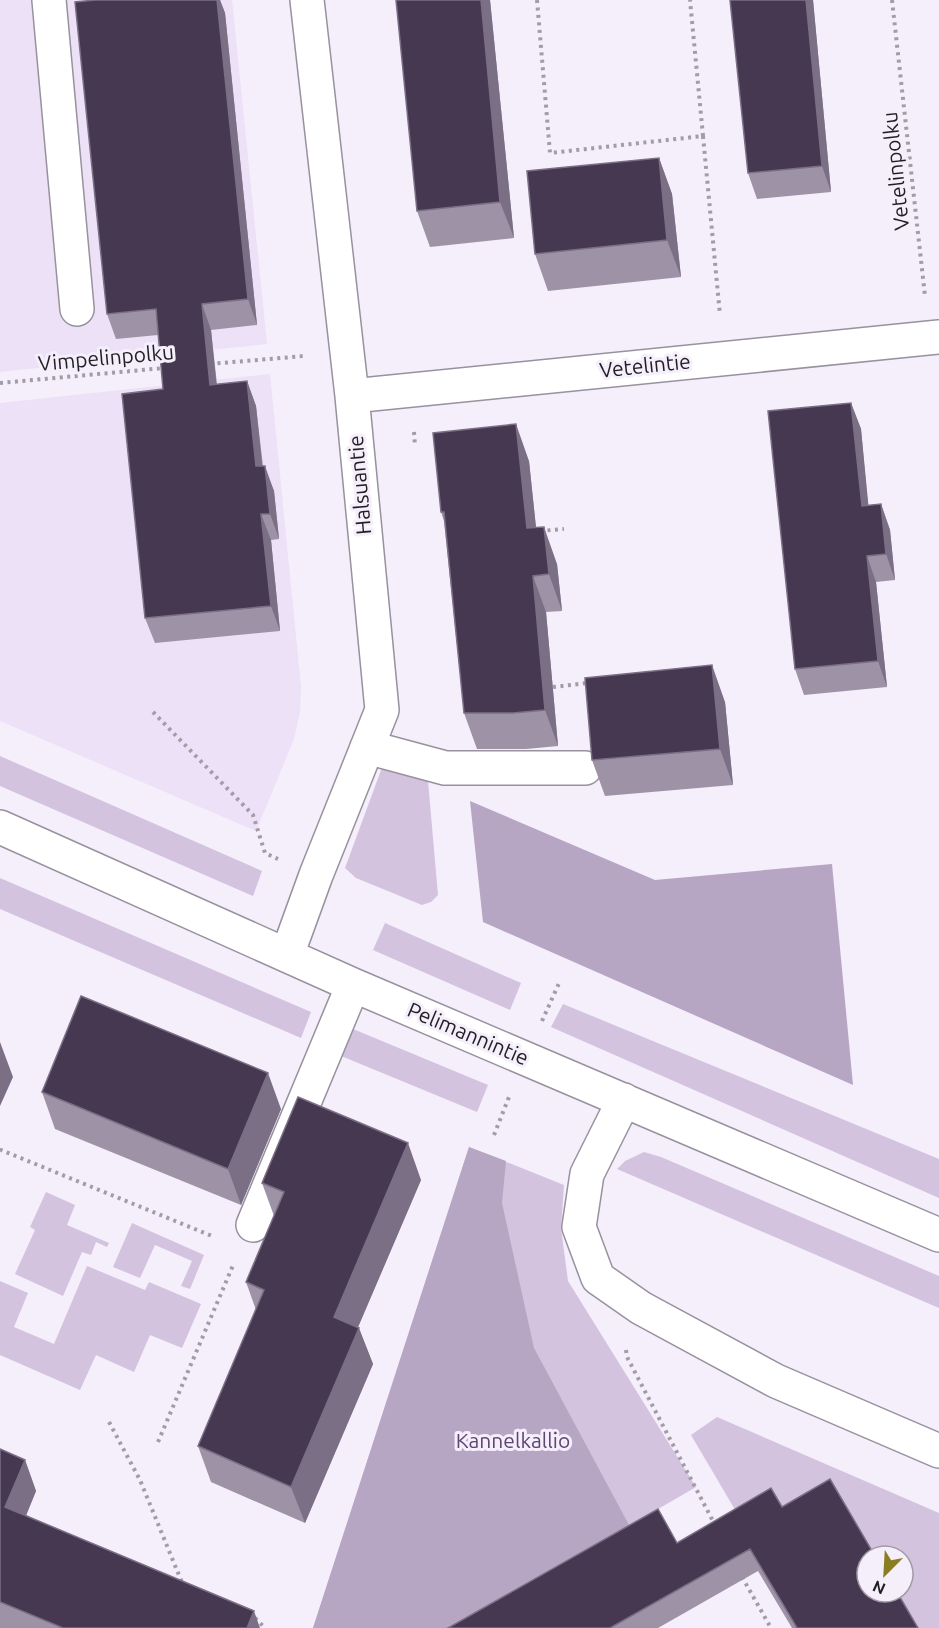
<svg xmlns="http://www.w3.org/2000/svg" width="939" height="1628" font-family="Ubuntu,sans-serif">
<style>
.built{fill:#ece1f6}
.green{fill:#d3c3df}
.forest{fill:#b7a5c4}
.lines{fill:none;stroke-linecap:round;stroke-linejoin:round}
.minor-casing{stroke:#98919e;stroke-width:36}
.path{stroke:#a29ca6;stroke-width:4;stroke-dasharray:3 4.5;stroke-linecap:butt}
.minor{stroke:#fff;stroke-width:33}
.wall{fill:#9e93a6}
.shaded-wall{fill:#7b6f85}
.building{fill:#473852;stroke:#7b6f85;stroke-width:1.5}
.labels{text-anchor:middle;stroke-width:6;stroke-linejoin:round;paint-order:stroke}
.street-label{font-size:21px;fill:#221f24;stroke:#f5eefb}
.park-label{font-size:21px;fill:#5f4572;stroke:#f5eefb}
</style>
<rect width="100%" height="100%" fill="#f5eefb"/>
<path class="built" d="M 0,0 L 232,0 L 267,344 L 0,372 Z
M 270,374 L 301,687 L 300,712 L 294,739 L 256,831 L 0,721 L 0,403 Z"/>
<path class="green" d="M 0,756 L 262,871 L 253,896 L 0,786 Z
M 384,762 L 428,781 L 438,895 L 431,902 L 422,905 L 356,878 L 345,868 Z
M 0,878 L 311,1012 L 301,1038 L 0,909 Z
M 385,923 L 521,983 L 510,1010 L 373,950 Z
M 563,1004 L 939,1159 L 939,1198 L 551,1027 Z
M 341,1024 L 488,1085 L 477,1112 L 329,1051 Z
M 469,1147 L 564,1185 L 561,1228 L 568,1281 L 696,1487 L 453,1628 L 313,1628 Z
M 644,1152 L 661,1157 L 939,1276 L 939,1308 L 617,1169 L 625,1161 Z
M 46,1192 L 75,1205 L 67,1225 L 109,1243 L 107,1247 L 96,1242 L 91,1255 L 82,1252 L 63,1296 L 15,1274 L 35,1230 L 30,1227 Z
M 132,1223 L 204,1255 L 190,1289 L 181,1286 L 192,1261 L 155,1245 L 140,1278 L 113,1267 Z
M 87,1266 L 145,1290 L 149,1282 L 201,1304 L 182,1348 L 150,1335 L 134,1372 L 96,1355 L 80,1390 L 0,1355 L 0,1281 L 28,1293 L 14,1327 L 54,1344 Z
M 717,1417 L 939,1513 L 939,1628 L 913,1628 L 892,1592 L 903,1592 L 903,1556 L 870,1556 L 747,1530 L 691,1435 Z"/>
<path class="forest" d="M 470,801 L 655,880 L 832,864 L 853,1085 L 483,922 Z
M 469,1147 L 506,1161 L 502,1203 L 534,1348 L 629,1525 L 453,1628 L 313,1628 Z"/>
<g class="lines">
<defs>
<path id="minor" d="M 49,0 L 77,309
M 352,396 L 939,337
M 367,747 L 445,768 L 585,768
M 0,827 L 353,985 L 939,1235
M 287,955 L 316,875 L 382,710 L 352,396 L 307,0
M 624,1100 L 587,1174 L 579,1227 L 598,1278 L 641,1308 L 776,1381 L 939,1451
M 253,1225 L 353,985"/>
</defs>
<use href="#minor" class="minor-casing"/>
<path class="path" d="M 537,0 L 550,153 L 703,136 L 690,0
M 892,0 L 925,296
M 703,136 L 720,315
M 210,364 L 304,356
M 0,383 L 164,368
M 414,432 L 415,446
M 540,531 L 564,529
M 553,687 L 588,683
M 153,712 L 253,815 L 265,853 L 278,859
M 542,1021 L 560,981
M 494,1135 L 509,1097
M 0,1151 L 1,1150 L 212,1236
M 626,1350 L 627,1357 L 715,1525
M 109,1422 L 140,1480 L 183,1585
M 158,1442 L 234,1263
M 742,1577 L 771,1628
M 255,1618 L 265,1628"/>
<use href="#minor" class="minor"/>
</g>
<path class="wall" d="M 95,0 L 220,0 L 225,13 L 257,325 L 211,330 L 217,384 L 247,381 L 256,406 L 263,466 L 274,491 L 279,539 L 271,540 L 280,631 L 155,643 L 145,618 L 163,389 L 158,335 L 116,339 L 107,314 Z
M 396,0 L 490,0 L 514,238 L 430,247 L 417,211 Z
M 730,0 L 813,0 L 831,192 L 757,199 L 748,173 Z
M 659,158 L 672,194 L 681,277 L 548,291 L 535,254 Z
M 851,403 L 861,429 L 868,506 L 881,504 L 890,530 L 895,580 L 876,582 L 887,687 L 804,695 L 795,669 Z
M 529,461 L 536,528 L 557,564 L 562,611 L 546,612 L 558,746 L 526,749 L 477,749 L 464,713 L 444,521 L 441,512 Z
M 725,702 L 733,785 L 605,796 L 592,760 Z
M 42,1092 L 281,1109 L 241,1205 L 55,1129 Z
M 421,1180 L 358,1327 L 373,1364 L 305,1523 L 211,1482 L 198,1446 L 256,1310 L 246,1282 L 274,1216 L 262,1183 Z
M 0,1449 L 25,1460 L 36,1491 L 26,1515 L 247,1628 L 0,1628 Z
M 782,1507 L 918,1628 L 792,1628 L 758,1571 L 658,1628 L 448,1628 Z"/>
<path class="shaded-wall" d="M 217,0 L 220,0 L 225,13 L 257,325 L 248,299 Z
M 481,0 L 490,0 L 514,238 L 500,202 Z
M 806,0 L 813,0 L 831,192 L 822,166 Z
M 659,158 L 672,194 L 681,277 L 667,240 Z
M 202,304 L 211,330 L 219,410 L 210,385 Z
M 247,381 L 256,406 L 265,492 L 256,466 Z
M 851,403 L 861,429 L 871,532 L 862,506 Z
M 516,424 L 529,461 L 540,565 L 527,528 Z
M 265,466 L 274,491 L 279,539 L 270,514 Z
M 881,504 L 890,530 L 895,580 L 886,554 Z
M 261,514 L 271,540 L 280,631 L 271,606 Z
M 544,527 L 557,564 L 562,611 L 549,574 Z
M 867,556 L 876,582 L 887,687 L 878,661 Z
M 533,576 L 546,612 L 558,746 L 545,710 Z
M 712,665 L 725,702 L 733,785 L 720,749 Z
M 0,1042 L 13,1077 L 0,1106 Z
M 268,1073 L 281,1109 L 241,1205 L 228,1169 Z
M 408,1143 L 421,1180 L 347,1353 L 334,1317 Z
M 359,1328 L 373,1364 L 305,1523 L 291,1487 Z
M 25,1460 L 36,1491 L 17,1538 L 5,1507 Z
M 254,1611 L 260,1628 L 247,1628 Z"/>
<path class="building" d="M 95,0 L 217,0 L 248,299 L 202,304 L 210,385 L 247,381 L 256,466 L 265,466 L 270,514 L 261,514 L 271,606 L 145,618 L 122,394 L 163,389 L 156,309 L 107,314 L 75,2 Z
M 396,0 L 481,0 L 500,202 L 417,211 Z
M 730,0 L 806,0 L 822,166 L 748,173 Z
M 659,158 L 667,240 L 535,254 L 527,171 Z
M 851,403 L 862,506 L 881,504 L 886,554 L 867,556 L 878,661 L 795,669 L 768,411 Z
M 516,424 L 527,528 L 544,527 L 549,574 L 533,576 L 545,710 L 513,713 L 464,713 L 444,512 L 441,512 L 433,433 Z
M 712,665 L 720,749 L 592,760 L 585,678 Z
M 81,996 L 268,1073 L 228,1169 L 42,1092 Z
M 298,1097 L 408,1143 L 334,1317 L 359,1328 L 291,1487 L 198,1446 L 264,1290 L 246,1282 L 284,1192 L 262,1183 Z
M 0,1449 L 25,1460 L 5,1507 L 254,1611 L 247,1628 L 63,1628 L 0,1602 Z
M 830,1479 L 875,1556 L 867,1556 L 867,1592 L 897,1592 L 918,1628 L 797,1628 L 750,1549 L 610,1628 L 448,1628 L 658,1509 L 677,1543 L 771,1488 L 782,1507 Z"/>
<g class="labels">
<g class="street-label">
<text transform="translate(896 171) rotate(-96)" y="7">Vetelinpolku</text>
<text transform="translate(106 358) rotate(-5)" y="7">Vimpelinpolku</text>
<text transform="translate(645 366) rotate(-6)" y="7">Vetelintie</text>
<text transform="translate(360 485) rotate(-95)" y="7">Halsuantie</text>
<text transform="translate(468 1034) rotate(23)" y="7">Pelimannintie</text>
</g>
<g class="park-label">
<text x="513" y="1448">Kannelkallio</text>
</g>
</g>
<g transform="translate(885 1574) rotate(204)"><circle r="28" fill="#f5eefb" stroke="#a19ba5" stroke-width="1.5"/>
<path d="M0-4.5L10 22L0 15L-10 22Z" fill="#8a7c21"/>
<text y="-9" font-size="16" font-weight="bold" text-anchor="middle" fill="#221f24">N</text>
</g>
</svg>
